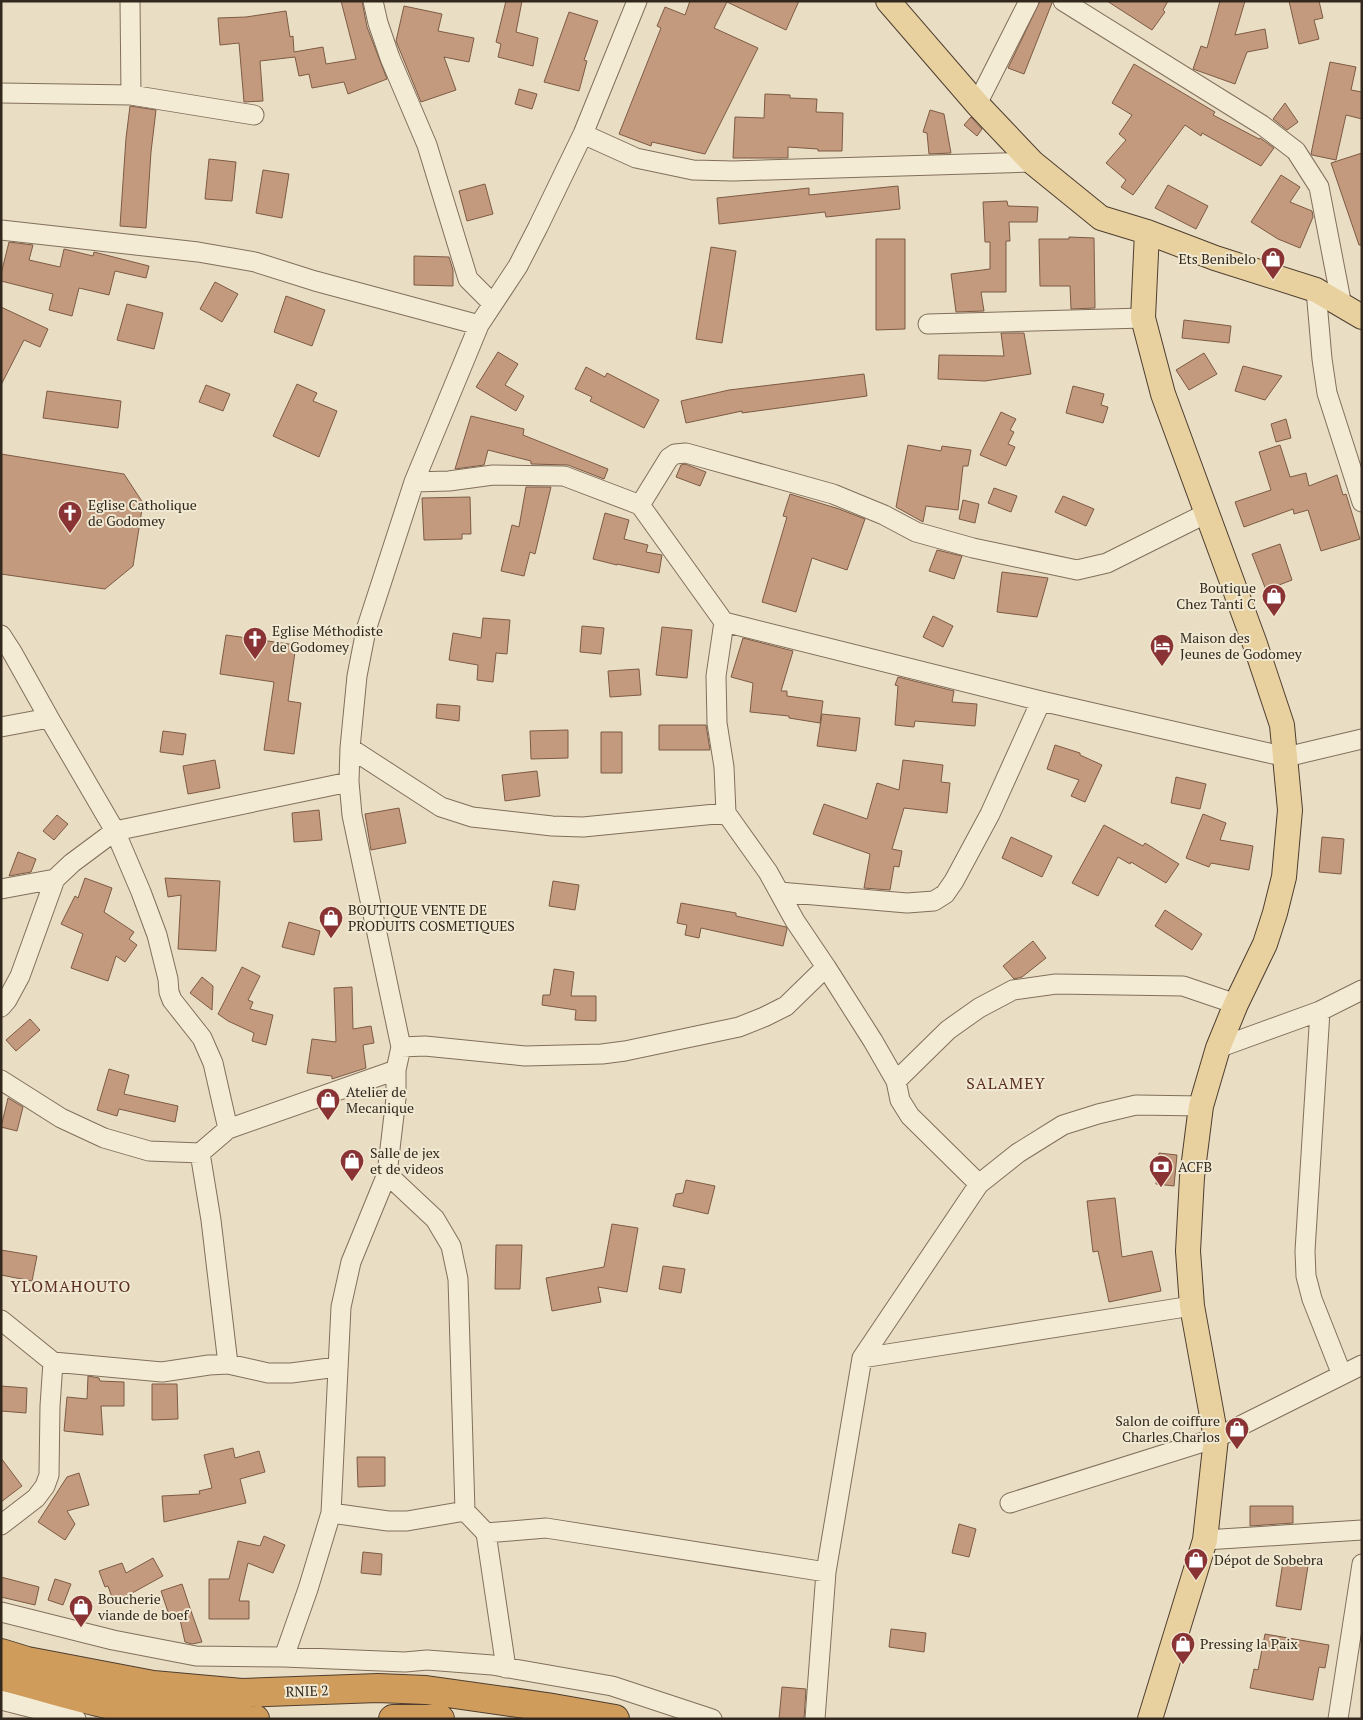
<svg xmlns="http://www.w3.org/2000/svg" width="1363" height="1720" font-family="'PT Serif',serif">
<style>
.building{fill:#c39a7d;stroke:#7d5b44}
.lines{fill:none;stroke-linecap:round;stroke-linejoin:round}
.minor-casing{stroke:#816f5c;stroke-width:21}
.major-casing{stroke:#4f3e30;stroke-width:26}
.highway-casing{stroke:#4f3e30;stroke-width:30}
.minor{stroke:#f4ebd5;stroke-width:19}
.major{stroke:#e8d19f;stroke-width:24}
.highway{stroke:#cf9c5c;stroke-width:28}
.labels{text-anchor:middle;stroke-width:4;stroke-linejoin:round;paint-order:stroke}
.poi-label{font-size:14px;fill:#32281e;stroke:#f1e8d2;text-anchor:start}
.street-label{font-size:14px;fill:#32281e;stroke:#f1e8d2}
.quarter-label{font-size:16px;letter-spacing:1px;fill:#5a2e22;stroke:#f1e8d2}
</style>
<rect width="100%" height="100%" fill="#e9ddc3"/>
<path class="building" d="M 341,1 L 362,1 L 367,27 L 387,79 L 348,94 L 344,82 L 312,88 L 309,74 L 299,76 L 295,57 L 260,61 L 263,101 L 244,102 L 239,43 L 220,45 L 218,18 L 246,17 L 286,11 L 290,37 L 293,36 L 294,52 L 323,47 L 326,64 L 356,59 Z
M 506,1 L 522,1 L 516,32 L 538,38 L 533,66 L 498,57 L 501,44 L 496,42 Z
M 690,1 L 799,1 L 786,30 L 727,2 L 714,28 L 758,48 L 705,154 L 652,142 L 651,146 L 619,134 L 661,28 L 657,26 L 665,7 L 685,15 Z
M 1040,1 L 1052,1 L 1052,3 L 1024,74 L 1008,68 Z
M 1107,1 L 1168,1 L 1163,10 L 1165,12 L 1152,30 Z
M 1220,1 L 1245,1 L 1235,35 L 1265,29 L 1268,48 L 1247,52 L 1235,84 L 1193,69 L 1201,46 L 1207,48 Z
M 1289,1 L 1319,1 L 1323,18 L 1314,20 L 1319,39 L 1299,44 Z
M 404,6 L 442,14 L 438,31 L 474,38 L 469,62 L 444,57 L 456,90 L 421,102 L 396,41 Z
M 569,12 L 598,21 L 584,60 L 587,61 L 579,91 L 544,82 Z
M 1330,62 L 1356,67 L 1351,90 L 1362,92 L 1362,119 L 1346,115 L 1336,160 L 1312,155 L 1311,154 Z
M 1134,64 L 1215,112 L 1213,115 L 1259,139 L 1260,138 L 1274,148 L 1261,166 L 1202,133 L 1201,136 L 1185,125 L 1133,195 L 1121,187 L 1126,180 L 1106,163 L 1126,140 L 1119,134 L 1132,115 L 1112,103 Z
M 519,89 L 537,94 L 532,109 L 515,104 Z
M 765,94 L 790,95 L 790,98 L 817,99 L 816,112 L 843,113 L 842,151 L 818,151 L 818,149 L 788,147 L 788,158 L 733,158 L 735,117 L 764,118 Z
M 1285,103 L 1298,122 L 1287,130 L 1273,119 Z
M 130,106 L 156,110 L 151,152 L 146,228 L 120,226 L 126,138 Z
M 930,110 L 944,114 L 951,153 L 929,154 L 927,133 L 923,132 Z
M 971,117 L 982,129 L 977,136 L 964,125 Z
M 1362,153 L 1362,245 L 1359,245 L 1331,163 Z
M 209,159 L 236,162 L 232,201 L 205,199 Z
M 263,170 L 289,174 L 282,218 L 256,213 Z
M 1281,175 L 1300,187 L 1290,202 L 1312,211 L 1313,217 L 1300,248 L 1278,239 L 1251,222 Z
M 485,184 L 493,214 L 467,221 L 459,191 Z
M 1168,185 L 1208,206 L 1196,229 L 1155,208 Z
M 898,186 L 900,209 L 826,217 L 825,212 L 719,224 L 717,198 L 809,188 L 809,195 Z
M 1007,201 L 1008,206 L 1038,207 L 1037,222 L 1009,222 L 1010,241 L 1006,241 L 1006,292 L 981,292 L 984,311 L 956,312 L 951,274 L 990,269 L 990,242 L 985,242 L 983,202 Z
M 1069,237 L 1094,238 L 1095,308 L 1071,309 L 1070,286 L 1040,286 L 1039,239 L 1069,239 Z
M 876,239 L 905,239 L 905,329 L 876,330 Z
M 9,242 L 33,245 L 29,260 L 60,267 L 64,249 L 93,256 L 94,252 L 149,266 L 146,278 L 115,271 L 109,295 L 79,288 L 72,316 L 49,310 L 53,294 L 1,281 L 1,274 Z
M 711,247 L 736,251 L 722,343 L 696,339 Z
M 414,256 L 449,257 L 453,270 L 453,286 L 414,285 Z
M 215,282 L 238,294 L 222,322 L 200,309 Z
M 286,296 L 325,310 L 312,346 L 274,332 Z
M 127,304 L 163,313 L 154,349 L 117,340 Z
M 1,307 L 48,329 L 40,347 L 24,340 L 1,385 Z
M 1184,320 L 1231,326 L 1229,343 L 1182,338 Z
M 1001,333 L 1024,333 L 1031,374 L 985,381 L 938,379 L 939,355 L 1004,356 Z
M 498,352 L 518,364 L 505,385 L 524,396 L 516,411 L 476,387 Z
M 1204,353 L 1217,374 L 1189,390 L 1176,370 Z
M 1243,366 L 1282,376 L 1265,400 L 1235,391 Z
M 586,367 L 605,377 L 607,373 L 659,400 L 644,428 L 590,401 L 592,397 L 575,389 Z
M 864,374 L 867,396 L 742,413 L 742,411 L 686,423 L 681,401 L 729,390 Z
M 297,384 L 317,393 L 313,401 L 337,411 L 319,457 L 273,436 Z
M 206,385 L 230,394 L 223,411 L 199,402 Z
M 1073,386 L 1104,394 L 1101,405 L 1108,407 L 1103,423 L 1066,413 Z
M 47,391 L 121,401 L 118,428 L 43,418 Z
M 1001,412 L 1016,419 L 1010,430 L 1014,432 L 1008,444 L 1015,447 L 1006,466 L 980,455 Z
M 471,416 L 524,429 L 523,435 L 608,469 L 604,479 L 568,465 L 531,464 L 531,461 L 488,450 L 484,465 L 455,469 Z
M 1286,419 L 1291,438 L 1276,442 L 1271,424 Z
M 908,445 L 941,451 L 942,446 L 971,450 L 968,466 L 963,466 L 958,510 L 926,506 L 923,522 L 896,507 Z
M 1280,445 L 1290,477 L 1306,473 L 1309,486 L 1337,475 L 1343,495 L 1346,494 L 1360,539 L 1321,551 L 1308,510 L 1294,514 L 1293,509 L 1244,527 L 1235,502 L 1271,490 L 1259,452 Z
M 1,454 L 124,474 L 143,503 L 133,566 L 105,589 L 1,574 Z
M 685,464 L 706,472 L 700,486 L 676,477 L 681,465 Z
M 526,487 L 551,487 L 535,554 L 530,552 L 524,576 L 501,571 L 512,525 L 519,527 Z
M 994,488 L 1017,496 L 1011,512 L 988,503 Z
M 790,494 L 839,509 L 865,519 L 847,570 L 812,558 L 796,612 L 762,602 L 787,517 L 783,516 Z
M 1063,496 L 1094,509 L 1086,526 L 1055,512 Z
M 470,497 L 471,534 L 462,534 L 462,539 L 424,540 L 422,498 Z
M 963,500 L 979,504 L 975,523 L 959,519 Z
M 605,513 L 629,520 L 624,539 L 648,545 L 646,552 L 662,555 L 659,573 L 617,564 L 617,565 L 593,559 Z
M 1280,544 L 1292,580 L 1266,590 L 1252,554 Z
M 937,550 L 962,556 L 954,579 L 929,571 Z
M 1002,572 L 1048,578 L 1037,617 L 997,612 Z
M 933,616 L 953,626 L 943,647 L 923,637 Z
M 483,618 L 510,620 L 507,654 L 496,653 L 493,682 L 477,680 L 478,665 L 449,660 L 453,633 L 481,638 Z
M 582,626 L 604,628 L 601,654 L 580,652 Z
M 662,627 L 692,630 L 687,678 L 656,675 Z
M 226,635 L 296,645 L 288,701 L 301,703 L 294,754 L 264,750 L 274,682 L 220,674 Z
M 743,638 L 793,651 L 781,691 L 787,691 L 787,696 L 823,701 L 820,723 L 789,718 L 789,716 L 750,712 L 753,683 L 731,677 Z
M 639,669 L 641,695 L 610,697 L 608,671 Z
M 898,677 L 954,691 L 952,702 L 977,704 L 975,726 L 915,721 L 914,727 L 895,725 L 898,686 L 895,685 Z
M 437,704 L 460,706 L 459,721 L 436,718 Z
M 822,714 L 860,718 L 856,751 L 817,746 Z
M 659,725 L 706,725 L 710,750 L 659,750 Z
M 568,730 L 568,758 L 531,759 L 530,731 Z
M 163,731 L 186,734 L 183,755 L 160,752 Z
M 601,732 L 622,732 L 622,773 L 601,773 Z
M 1055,745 L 1080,753 L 1080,755 L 1102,765 L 1085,802 L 1071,796 L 1079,780 L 1047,769 Z
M 215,760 L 220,788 L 188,794 L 183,766 Z
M 903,760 L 943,765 L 941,782 L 950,783 L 947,813 L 904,808 L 892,849 L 902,851 L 899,867 L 894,866 L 890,890 L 864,888 L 870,854 L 813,834 L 824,804 L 867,819 L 877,783 L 899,790 Z
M 537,771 L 540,796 L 505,801 L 502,775 Z
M 1176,777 L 1206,784 L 1200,809 L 1171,803 Z
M 399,808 L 406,843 L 371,850 L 365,814 Z
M 319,810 L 322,840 L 294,842 L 292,813 Z
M 1203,814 L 1226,823 L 1220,840 L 1253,846 L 1249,870 L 1211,863 L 1209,867 L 1186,858 Z
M 57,815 L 68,824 L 54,840 L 43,831 Z
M 1104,825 L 1143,846 L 1145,843 L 1179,864 L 1166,883 L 1131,862 L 1130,864 L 1118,857 L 1098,896 L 1072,883 Z
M 1011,837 L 1052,856 L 1042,877 L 1002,858 Z
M 1322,837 L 1344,839 L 1341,874 L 1319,872 Z
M 18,852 L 36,859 L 31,872 L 9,876 Z
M 85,878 L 112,888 L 104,912 L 134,932 L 129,939 L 137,945 L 125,962 L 116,956 L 108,981 L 71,968 L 83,934 L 61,924 L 75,896 L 78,898 Z
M 165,878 L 220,881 L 216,951 L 178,949 L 181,895 L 168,897 Z
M 553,881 L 579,885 L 575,910 L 549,906 Z
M 681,903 L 736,913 L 736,916 L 786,927 L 787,929 L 783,946 L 701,928 L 699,938 L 685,935 L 687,925 L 677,923 Z
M 1165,910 L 1202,934 L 1192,950 L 1155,926 Z
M 289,922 L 320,931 L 314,955 L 282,947 Z
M 1033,941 L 1046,958 L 1022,977 L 1014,979 L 1003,966 Z
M 242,967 L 260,976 L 248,1000 L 253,1002 L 250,1009 L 273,1015 L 266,1045 L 252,1041 L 254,1033 L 228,1021 L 218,1014 Z
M 554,969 L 574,972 L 571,996 L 596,996 L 596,1021 L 575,1020 L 576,1010 L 542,1005 L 543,995 L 550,995 Z
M 202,977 L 213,986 L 212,1010 L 190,993 Z
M 352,987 L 353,1029 L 371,1026 L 374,1043 L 363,1045 L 366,1068 L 332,1079 L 332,1076 L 307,1073 L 312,1039 L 336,1042 L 334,988 Z
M 30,1019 L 40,1030 L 16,1051 L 6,1040 Z
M 109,1069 L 129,1075 L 124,1094 L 178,1106 L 175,1122 L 119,1109 L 117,1116 L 97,1110 Z
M 8,1098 L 23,1107 L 17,1131 L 1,1127 Z
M 1159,1153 L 1177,1155 L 1174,1186 L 1156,1184 Z
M 686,1180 L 715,1186 L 708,1214 L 673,1206 L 676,1194 L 683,1193 Z
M 1115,1198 L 1122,1257 L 1152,1251 L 1161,1291 L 1109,1302 L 1098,1251 L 1093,1252 L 1087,1201 Z
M 612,1224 L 638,1228 L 627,1292 L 598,1287 L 601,1302 L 552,1311 L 546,1278 L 604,1267 Z
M 496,1245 L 522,1245 L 520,1289 L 495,1289 Z
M 1,1250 L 37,1256 L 32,1281 L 1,1275 Z
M 663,1266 L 685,1269 L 681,1293 L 659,1289 Z
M 88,1376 L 99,1378 L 100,1381 L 124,1382 L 124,1406 L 101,1406 L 103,1435 L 64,1431 L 67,1397 L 87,1399 Z
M 152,1384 L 177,1384 L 178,1419 L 152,1420 Z
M 1,1386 L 27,1388 L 26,1413 L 1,1411 Z
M 233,1448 L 235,1458 L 259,1451 L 265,1472 L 240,1479 L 246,1503 L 164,1522 L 162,1496 L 200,1494 L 199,1491 L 212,1488 L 204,1455 Z
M 357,1457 L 385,1457 L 385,1486 L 358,1487 Z
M 1,1458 L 22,1486 L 1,1502 Z
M 79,1473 L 89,1505 L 67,1511 L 75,1524 L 65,1540 L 38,1522 L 67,1477 Z
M 1250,1506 L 1293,1506 L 1293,1523 L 1250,1526 Z
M 959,1524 L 976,1529 L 969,1557 L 952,1553 Z
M 264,1536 L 285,1545 L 273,1573 L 248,1563 L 239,1601 L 249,1601 L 249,1619 L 209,1619 L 209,1579 L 229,1579 L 238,1541 L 260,1546 Z
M 363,1552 L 382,1554 L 381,1575 L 361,1573 Z
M 153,1558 L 163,1576 L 114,1603 L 108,1586 L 105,1587 L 99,1571 L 122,1563 L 126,1573 Z
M 1283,1562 L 1308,1566 L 1301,1610 L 1276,1606 Z
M 1,1577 L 39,1587 L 35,1605 L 1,1597 Z
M 55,1579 L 71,1584 L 63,1605 L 48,1600 Z
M 182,1584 L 191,1611 L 202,1642 L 192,1644 L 185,1642 L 179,1615 L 170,1618 L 161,1591 Z
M 891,1629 L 926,1633 L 924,1652 L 889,1647 Z
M 1265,1634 L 1329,1645 L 1325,1668 L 1319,1667 L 1313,1700 L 1250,1688 L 1254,1669 L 1258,1670 Z
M 782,1687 L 806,1689 L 804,1719 L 779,1719 Z"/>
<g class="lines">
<defs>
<path id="minor" d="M 130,1 L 131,95
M 373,1 L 378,23 L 390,58 L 427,145 L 468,279 L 492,303
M 1063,1 L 1262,125 L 1296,151 L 1319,187 L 1342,306
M 1,93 L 131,95 L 254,115
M 977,104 L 1029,1
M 583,134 L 636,158 L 693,170 L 733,171 L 1032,162
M 1,230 L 198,252 L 255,262 L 315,281 L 479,325
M 1316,290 L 1322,359 L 1327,393 L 1362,502
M 928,324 L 1143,318
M 414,482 L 449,481 L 493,475 L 564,476 L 640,505 L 724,622 L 1041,701 L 1286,757 L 1362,739
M 640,505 L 669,458 L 675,454 L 686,453 L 833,494 L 884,515 L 916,532 L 973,548 L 1077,570 L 1107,563 L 1207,513
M 724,622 L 716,676 L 717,723 L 724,767 L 726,813 L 768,872 L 795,921 L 826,967 L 873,1041 L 896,1081 L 900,1100 L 910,1116 L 979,1184
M 1,635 L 12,652 L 49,718
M 1,727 L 49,718 L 115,831 L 141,892 L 157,935 L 168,979 L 169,992 L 172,1000 L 202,1038 L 213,1063 L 228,1129
M 350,748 L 441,807 L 472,817 L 552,826 L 583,827 L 726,813
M 1,889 L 55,879 L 72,863 L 115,831 L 349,782
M 779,892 L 907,903 L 934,901 L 945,894 L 954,881 L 990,814 L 1041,701
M 1,1007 L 7,1000 L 20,976 L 55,879
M 1320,1011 L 1305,1251 L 1306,1276 L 1312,1299 L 1342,1375
M 401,1047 L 425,1046 L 525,1056 L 602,1054 L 625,1051 L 739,1027 L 764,1017 L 786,1006 L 826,967
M 1218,1048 L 1320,1011 L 1362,990
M 1,1080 L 61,1118 L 104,1138 L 149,1151 L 200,1153 L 228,1129 L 396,1070
M 896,1081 L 948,1030 L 979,1008 L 1013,990 L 1056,984 L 1183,986 L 1236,1004
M 200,1153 L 211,1220 L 228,1364
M 387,1174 L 435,1219 L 451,1246 L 458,1279 L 465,1511
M 1,1320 L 53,1362 L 162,1372 L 209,1365 L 228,1364 L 268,1373 L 291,1373 L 337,1367
M 862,1358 L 1192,1306
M 1010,1503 L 1216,1438 L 1362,1365
M 331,1513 L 388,1521 L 407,1521 L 465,1511 L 486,1533 L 546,1528 L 826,1572
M 1,1525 L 36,1498 L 45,1486 L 49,1475 L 50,1406 L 53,1362
M 486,1533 L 506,1668
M 1205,1540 L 1362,1530
M 1,1612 L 113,1640 L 196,1656 L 284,1657 L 405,1662 L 427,1660 L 492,1665 L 612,1686 L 712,1719
M 284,1657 L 308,1589 L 331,1513 L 341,1307 L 351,1262 L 387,1174 L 396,1098 L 396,1070 L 401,1047 L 352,815 L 349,782 L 350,748 L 357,676 L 366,630 L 414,482 L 479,325 L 518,266 L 538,227 L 583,134 L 637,1
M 1,1700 L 76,1719
M 815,1719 L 826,1572 L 862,1358 L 979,1184 L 1018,1153 L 1063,1125 L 1098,1114 L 1136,1105 L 1201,1106
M 1338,1719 L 1362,1564"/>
<path id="major" d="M 888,1 L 977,104 L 1032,162 L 1101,218 L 1147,232 L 1215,258 L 1316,290 L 1362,317
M 1147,232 L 1143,318 L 1163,394 L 1255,644 L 1282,725 L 1290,810 L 1284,877 L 1275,913 L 1265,944 L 1236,1004 L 1218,1048 L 1201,1106 L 1192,1177 L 1188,1251 L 1192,1306 L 1216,1438 L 1205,1540 L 1150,1719"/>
<path id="highway" d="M 1,1653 L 27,1661 L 153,1685 L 242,1693 L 378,1688 L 426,1690 L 547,1707 L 615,1719
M 1,1676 C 45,1687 88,1702 132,1709 C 173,1716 214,1717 255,1719
M 393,1719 L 440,1719"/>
</defs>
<use href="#minor" class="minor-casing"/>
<use href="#major" class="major-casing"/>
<use href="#highway" class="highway-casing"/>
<use href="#minor" class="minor"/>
<use href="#major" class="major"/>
<use href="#highway" class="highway"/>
</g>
<defs>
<symbol id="shop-pin" viewBox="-11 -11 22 30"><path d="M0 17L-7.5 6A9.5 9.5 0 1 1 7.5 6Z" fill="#893334" stroke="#f1e8d2"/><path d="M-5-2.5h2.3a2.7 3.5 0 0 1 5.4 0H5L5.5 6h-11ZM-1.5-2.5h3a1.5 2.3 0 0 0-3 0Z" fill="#fff"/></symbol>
<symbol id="church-pin" viewBox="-11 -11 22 30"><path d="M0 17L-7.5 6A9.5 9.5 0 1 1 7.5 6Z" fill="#893334" stroke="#f1e8d2"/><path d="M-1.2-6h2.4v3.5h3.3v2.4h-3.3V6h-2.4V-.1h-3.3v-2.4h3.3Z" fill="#fff"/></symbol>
<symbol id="hotel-pin" viewBox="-11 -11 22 30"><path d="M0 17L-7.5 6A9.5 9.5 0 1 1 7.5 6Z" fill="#893334" stroke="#f1e8d2"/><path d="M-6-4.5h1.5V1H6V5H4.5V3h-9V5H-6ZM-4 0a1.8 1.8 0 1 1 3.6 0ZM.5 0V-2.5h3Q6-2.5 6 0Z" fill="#fff"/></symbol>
<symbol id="bank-pin" viewBox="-11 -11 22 30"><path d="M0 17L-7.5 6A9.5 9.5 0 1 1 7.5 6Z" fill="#893334" stroke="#f1e8d2"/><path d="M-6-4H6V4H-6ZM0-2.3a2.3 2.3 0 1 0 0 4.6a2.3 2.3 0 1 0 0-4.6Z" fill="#fff"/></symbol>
</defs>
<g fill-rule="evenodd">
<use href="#shop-pin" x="1259" y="245" width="28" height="38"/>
<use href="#church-pin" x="56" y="499" width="28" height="38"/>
<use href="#shop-pin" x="1260" y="582" width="28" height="38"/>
<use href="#church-pin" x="241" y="625" width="28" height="38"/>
<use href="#hotel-pin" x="1148" y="632" width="28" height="38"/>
<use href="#shop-pin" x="317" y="904" width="28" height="38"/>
<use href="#shop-pin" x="314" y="1086" width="28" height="38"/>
<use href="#shop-pin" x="338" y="1147" width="28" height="38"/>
<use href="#bank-pin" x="1147" y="1153" width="28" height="38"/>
<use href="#shop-pin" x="1223" y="1415" width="28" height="38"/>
<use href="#shop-pin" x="1182" y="1546" width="28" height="38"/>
<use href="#shop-pin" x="67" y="1593" width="28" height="38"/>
<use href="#shop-pin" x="1169" y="1630" width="28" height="38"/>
</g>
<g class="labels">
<g class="poi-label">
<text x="1256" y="264" text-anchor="end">Ets Benibelo</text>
<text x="88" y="510">Eglise Catholique<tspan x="88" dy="16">de Godomey</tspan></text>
<text x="1256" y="593" text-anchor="end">Boutique<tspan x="1256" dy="16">Chez Tanti C</tspan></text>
<text x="272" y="636">Eglise Méthodiste<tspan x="272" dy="16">de Godomey</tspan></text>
<text x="1180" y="643">Maison des<tspan x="1180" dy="16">Jeunes de Godomey</tspan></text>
<text x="348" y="915">BOUTIQUE VENTE DE<tspan x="348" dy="16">PRODUITS COSMETIQUES</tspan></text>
<text x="346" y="1097">Atelier de<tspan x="346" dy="16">Mecanique</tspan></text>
<text x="370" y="1158">Salle de jex<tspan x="370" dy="16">et de videos</tspan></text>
<text x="1178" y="1172">ACFB</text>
<text x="1220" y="1426" text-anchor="end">Salon de coiffure<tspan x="1220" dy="16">Charles Charlos</tspan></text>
<text x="1214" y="1565">Dépot de Sobebra</text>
<text x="98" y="1604">Boucherie<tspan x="98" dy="16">viande de boef</tspan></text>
<text x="1200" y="1649">Pressing la Paix</text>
</g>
<g class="street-label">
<text transform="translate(307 1691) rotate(-2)" y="5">RNIE 2</text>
</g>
<g class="quarter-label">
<text x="1006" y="1089">SALAMEY</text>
<text x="71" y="1292">YLOMAHOUTO</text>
</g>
</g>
<rect width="1363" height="1720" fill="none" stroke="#32281e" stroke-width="5"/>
</svg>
